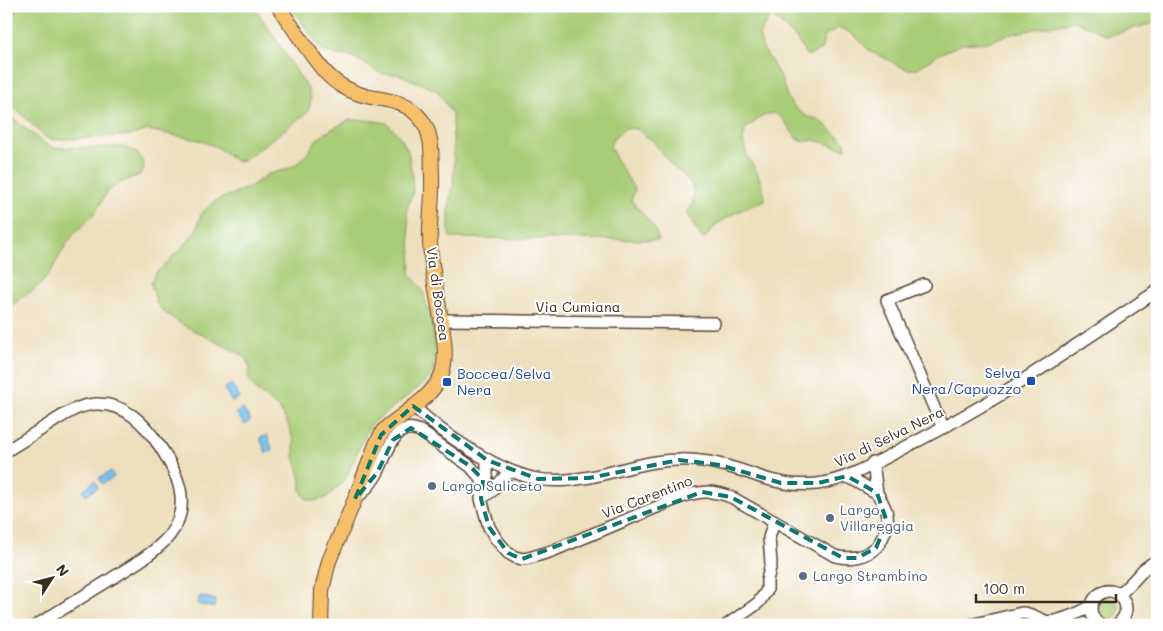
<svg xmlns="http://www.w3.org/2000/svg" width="1163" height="631" font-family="Mali,sans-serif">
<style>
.green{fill:#a8cd77;stroke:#727c4a}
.forest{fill:#86b068;stroke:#606d43}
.water{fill:#77c0f0;stroke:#597587}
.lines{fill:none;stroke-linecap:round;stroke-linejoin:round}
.minor-casing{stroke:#564536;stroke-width:14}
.major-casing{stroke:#564536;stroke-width:16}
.minor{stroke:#fff;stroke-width:11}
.major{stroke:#f6c06b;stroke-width:14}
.marked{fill:none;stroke:#0f766e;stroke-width:4;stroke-dasharray:10 6;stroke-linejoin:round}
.transit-dot{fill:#1a4fb4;stroke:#fff;stroke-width:2}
.service-dot{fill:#5c6f8a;stroke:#fff;stroke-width:2}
.labels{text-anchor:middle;stroke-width:4;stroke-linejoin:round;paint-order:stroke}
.street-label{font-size:14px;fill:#3b2a1e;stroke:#fff}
.transit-label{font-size:14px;fill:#164399;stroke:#fff;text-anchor:end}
.service-label{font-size:14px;fill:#4e5e75;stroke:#fff;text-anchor:start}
</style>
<rect width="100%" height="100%" fill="#fff"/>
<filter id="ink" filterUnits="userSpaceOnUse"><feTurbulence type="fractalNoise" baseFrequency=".02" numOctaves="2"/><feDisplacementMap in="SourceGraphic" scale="10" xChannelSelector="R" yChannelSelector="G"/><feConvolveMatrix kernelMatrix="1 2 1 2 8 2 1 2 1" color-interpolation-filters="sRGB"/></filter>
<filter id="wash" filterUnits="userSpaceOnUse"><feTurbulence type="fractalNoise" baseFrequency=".0096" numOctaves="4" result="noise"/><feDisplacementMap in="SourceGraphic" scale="20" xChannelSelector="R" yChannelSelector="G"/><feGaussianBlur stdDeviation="1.12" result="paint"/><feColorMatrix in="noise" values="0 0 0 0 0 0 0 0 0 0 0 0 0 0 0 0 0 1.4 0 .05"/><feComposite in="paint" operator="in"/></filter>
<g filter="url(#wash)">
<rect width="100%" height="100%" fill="#eddfbd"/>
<path class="green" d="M 17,6 L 68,6 L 74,11 L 79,6 L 254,6 L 308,89 L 311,100 L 308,112 L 244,160 L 236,161 L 217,147 L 198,140 L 148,130 L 133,135 L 54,140 L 45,137 L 6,99 L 6,46 Z
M 290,6 L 1157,6 L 1157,22 L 1107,36 L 1092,28 L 1073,21 L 1006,35 L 988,42 L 962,44 L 939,54 L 916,69 L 906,69 L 870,51 L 854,35 L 839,27 L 825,36 L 821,50 L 807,56 L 796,38 L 771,15 L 759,35 L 763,49 L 770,59 L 773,65 L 781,78 L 788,99 L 795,108 L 807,117 L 818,119 L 845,142 L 846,149 L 814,140 L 805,142 L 797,139 L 782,118 L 774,113 L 763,116 L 745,129 L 743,141 L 747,156 L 756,170 L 764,191 L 765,200 L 737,212 L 717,224 L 703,240 L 692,222 L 687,211 L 692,205 L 694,191 L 691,184 L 685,176 L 673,167 L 653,141 L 637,129 L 626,128 L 613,138 L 610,147 L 616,159 L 635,190 L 631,200 L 654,227 L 659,240 L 451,238 L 449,234 L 449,205 L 453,187 L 454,165 L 452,114 L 438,91 L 398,74 L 382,74 L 351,56 L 335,55 L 322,50 Z
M 6,113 L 45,144 L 54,148 L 124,147 L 136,152 L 142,160 L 144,167 L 142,173 L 139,175 L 118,184 L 107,192 L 93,216 L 74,234 L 64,248 L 50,273 L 43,282 L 33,290 L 6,309 Z
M 349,120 L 367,120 L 387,123 L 401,138 L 408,151 L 412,174 L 413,192 L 407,209 L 411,253 L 410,274 L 422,289 L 432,322 L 435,346 L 433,372 L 426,382 L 372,423 L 365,435 L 345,480 L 337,488 L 326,498 L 313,501 L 305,498 L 301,490 L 300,475 L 294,457 L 294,441 L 287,422 L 280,410 L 256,390 L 248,377 L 250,368 L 244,356 L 181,324 L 163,311 L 157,304 L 154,294 L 151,283 L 155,274 L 189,240 L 197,228 L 201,214 L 215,201 L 250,187 L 268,174 L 285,170 L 299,163 L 308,153 L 316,140 L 332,129 Z
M1099 609a10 10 0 1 1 20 0a10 10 0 1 1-20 0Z"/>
<path class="forest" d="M 782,6 L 804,6 C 800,12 794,14 788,14 L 785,12 Z"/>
<path class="water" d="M 231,384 L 240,397 L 232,402 L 224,389 Z
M 242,408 L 251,420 L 245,425 L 236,413 Z
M 267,435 L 273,451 L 266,453 L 260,438 Z
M 111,471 L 114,477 L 102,484 L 99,478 Z
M 95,481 L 98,487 L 86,495 L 83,490 Z
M 200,596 L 216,600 L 214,608 L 197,604 Z"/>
</g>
<g filter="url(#ink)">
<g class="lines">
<defs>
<path id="minor" d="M 924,285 L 887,300 L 943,428
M 441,320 L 714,323
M 413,406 C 443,434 496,471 537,479 C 553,482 574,480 590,477 C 620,471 649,460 679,460 C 699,459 721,464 740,470 C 753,474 766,480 780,482 C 791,485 804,485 817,484 C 848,480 877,462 904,448 C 935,432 965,416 995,398 C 1050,364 1103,327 1157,291
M 6,451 C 19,443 32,435 45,427 C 61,417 76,405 96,404 C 125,403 144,423 159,445 C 178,474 193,505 169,536 C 154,554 131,566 111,579 C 87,594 62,609 37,625
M 487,460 L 487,477 L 482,485 L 481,499 L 489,527 L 496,539 L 508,553 L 515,557 L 522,559 L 529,558 L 552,551 L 681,497 C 700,491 712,490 731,497 L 835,556 C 855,561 877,555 884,534 C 887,527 888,522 887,515 C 886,507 881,500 877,493
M 847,476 L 877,493 L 873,463
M 355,499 C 365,491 372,483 378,472 C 387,455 394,419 420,431 L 470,466 L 484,482
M 481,499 L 493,490 L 510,471
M 1119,595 L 1134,580 L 1144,569 L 1157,560
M 727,625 L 754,606 L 759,602 L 767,590 L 767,581 L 771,563 L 769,538 L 774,521
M 970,625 L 1022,613 C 1031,613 1036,618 1045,621 C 1055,624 1082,612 1091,606
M 1101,625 C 1095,621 1091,616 1091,609 C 1091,604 1094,599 1098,595 C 1117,580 1139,610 1116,625"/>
<path id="major" d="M 278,6 C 287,19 295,31 304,44 C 315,59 325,76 342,86 C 349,90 358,94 366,96 C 387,101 406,100 421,119 C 434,135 431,157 432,177 C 433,199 429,220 430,242 C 431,266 436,290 440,313 C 443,333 448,354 442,373 C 434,396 406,412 388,426 L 383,431 L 377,442 L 355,499 L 329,561 L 322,590 L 321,625"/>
</defs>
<use href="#minor" class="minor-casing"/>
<use href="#major" class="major-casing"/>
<use href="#minor" class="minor"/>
<use href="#major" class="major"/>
</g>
</g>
<path class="marked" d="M 413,406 L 487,460 L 538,479 L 589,478 L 679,460 L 720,465 L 781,483 L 818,483 L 847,476 L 877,493 L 887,522 L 876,548 L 857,558 L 843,558 L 731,497 L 702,492 L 522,559 L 508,553 L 489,527 L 481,499 L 483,480 L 470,466 L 411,428 L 393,440 L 377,473 L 355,499 L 381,435 Z"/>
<g class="transit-dot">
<rect x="1026" y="376" width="10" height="10" rx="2.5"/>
<rect x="442" y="377" width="10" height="10" rx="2.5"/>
</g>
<g class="service-dot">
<circle cx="432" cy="486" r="5"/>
<circle cx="830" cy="518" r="5"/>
<circle cx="803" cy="576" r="5"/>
</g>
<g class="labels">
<g class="street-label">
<text transform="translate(438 294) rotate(82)" y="5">Via di Boccea</text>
<text x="578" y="312">Via Cumiana</text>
<text transform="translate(889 437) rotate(-26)" y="5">Via di Selva Nera</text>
<text transform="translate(647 497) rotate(-21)" y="5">Via Carentino</text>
</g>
<g class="transit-label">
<text x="1021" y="378">Selva<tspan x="1021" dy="16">Nera/Capuozzo</tspan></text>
<text x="457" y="379" text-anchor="start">Boccea/Selva<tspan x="457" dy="16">Nera</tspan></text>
</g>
<g class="service-label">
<text x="442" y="491">Largo Saliceto</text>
<text x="840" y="515">Largo<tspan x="840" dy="16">Villareggia</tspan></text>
<text x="813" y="581">Largo Strambino</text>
</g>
</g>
<rect width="1163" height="631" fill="none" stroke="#fff" stroke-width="25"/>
<g transform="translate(52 578) rotate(54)" stroke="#ffffff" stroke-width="4" paint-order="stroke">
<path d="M0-4L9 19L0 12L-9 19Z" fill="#3b2a1e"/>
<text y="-8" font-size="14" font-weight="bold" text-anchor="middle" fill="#3b2a1e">N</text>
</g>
<path d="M976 594v8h140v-8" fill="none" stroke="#3b2a1e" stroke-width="2.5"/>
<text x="983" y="594" font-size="15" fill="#3b2a1e" stroke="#ffffff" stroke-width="4" paint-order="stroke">100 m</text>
</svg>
